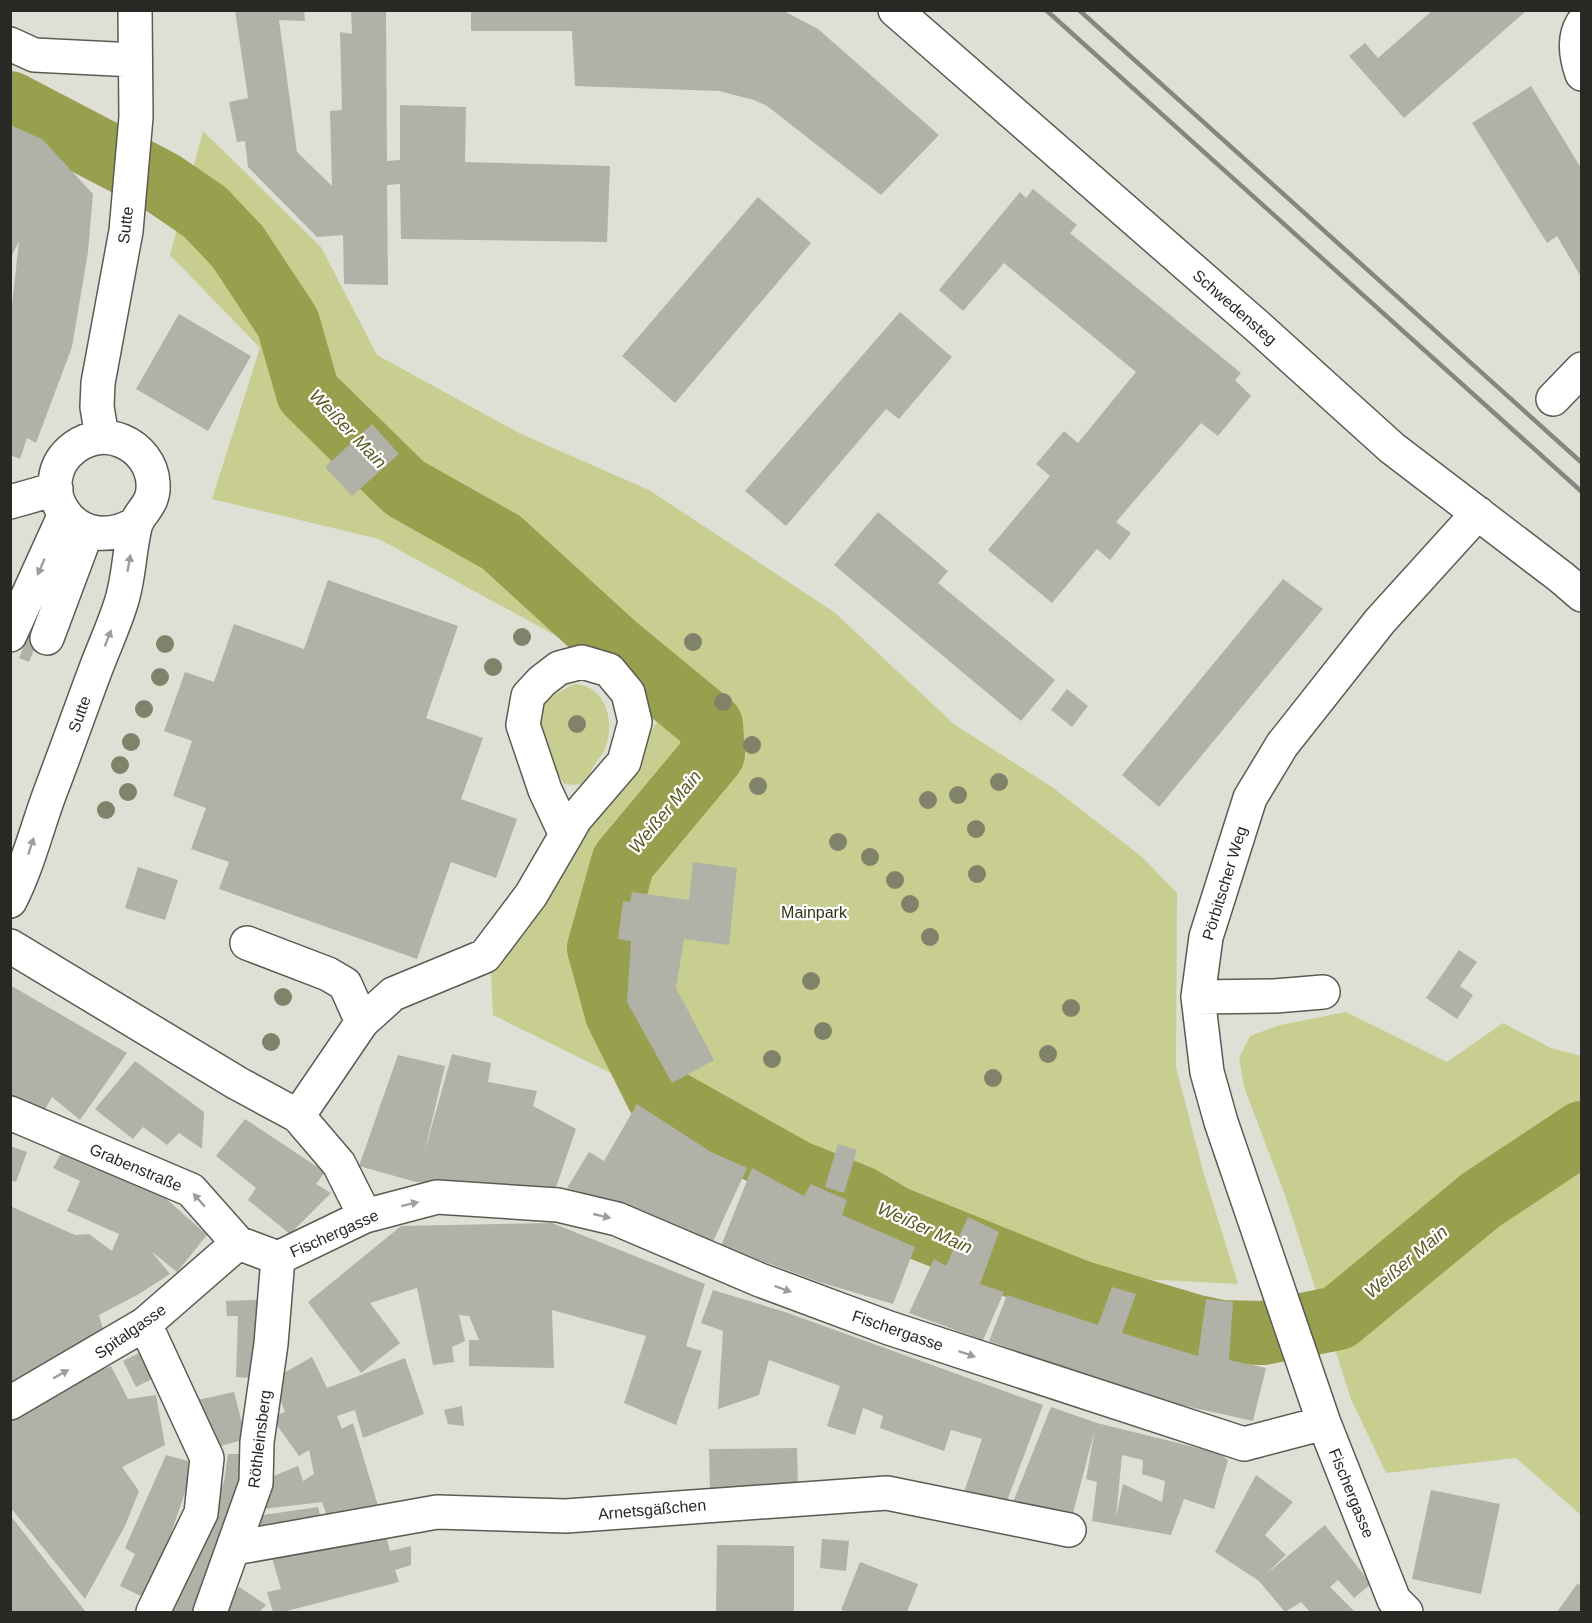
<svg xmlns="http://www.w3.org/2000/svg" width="1592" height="1623" font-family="Arial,sans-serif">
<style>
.green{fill:#c7ce8f}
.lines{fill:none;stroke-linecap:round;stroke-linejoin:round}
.river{stroke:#989f4d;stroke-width:64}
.building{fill:#b0b2a7;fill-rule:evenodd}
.minor-casing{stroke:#5a5b52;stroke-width:36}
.minor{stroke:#fff;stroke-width:33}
.rail{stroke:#86867e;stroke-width:4.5}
.tree{fill:#808269}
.oneway{fill:#9e9e9c}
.labels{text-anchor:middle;stroke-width:4.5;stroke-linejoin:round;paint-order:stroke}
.street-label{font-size:16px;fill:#282824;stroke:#fff}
.park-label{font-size:16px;fill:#323511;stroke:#fff}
.water-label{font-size:18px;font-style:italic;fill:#575b20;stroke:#fff}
</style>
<rect width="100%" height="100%" fill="#dfe0d5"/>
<path class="green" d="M 203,131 L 321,247 L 377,355 L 519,433 L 649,490 L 834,612 L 955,725 L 1052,787 L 1142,857 L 1177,893 L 1176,1067 L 1203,1171 L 1238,1284 L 1101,1277 L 967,1231 L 802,1167 L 493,1015 L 491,970 L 667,707 L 571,644 L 379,539 L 212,499 L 260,348 L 170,255 Z
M 574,684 C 606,685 616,722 605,748 C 603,754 598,759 595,764 C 592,768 590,777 586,781 C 580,786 571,785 564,784 C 550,763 540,731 540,706 L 552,696 Z
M 1346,1012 L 1447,1062 L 1503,1023 L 1551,1048 L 1581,1056 L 1581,1515 L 1516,1458 L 1386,1473 L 1351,1399 L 1285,1195 L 1244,1087 L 1239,1058 L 1250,1036 L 1280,1025 Z"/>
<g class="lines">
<path class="river" d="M 10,103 L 161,182 L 205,212 L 238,247 L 288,323 L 308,393 L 405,488 L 501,542 L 615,646 L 711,725 L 713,754 L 623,862 L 599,948 L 617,1014 L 657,1094 L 796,1172 L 861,1198 L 895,1218 L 1079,1292 L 1193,1326 L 1221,1332 L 1263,1333 L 1338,1318 L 1481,1200 L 1582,1133"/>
</g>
<path class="building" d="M 235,10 L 304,10 L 305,21 L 279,20 L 297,152 L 332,186 L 330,111 L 342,110 L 340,32 L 352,34 L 351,10 L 386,10 L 387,161 L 400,160 L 400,105 L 466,107 L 465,162 L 610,166 L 607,242 L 401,239 L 400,184 L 387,185 L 388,285 L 344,284 L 343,235 L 317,237 L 248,167 L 245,141 L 237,142 L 229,102 L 248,98 Z
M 471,10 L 782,10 L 818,29 L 939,135 L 881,195 L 767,106 L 754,100 L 719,91 L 575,86 L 572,31 L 471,31 Z
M 1433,10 L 1527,10 L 1404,118 L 1349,56 L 1365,43 L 1378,58 Z
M 1531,86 L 1581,168 L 1581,277 L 1557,236 L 1547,243 L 1472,123 Z
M 10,125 L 42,139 L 93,194 L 88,252 L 72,347 L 36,443 L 27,438 L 20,459 L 10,455 L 10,323 L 19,241 L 10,260 Z
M 1033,189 L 1077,225 L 1070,233 L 1241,373 L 1235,380 L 1251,396 L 1218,436 L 1201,423 L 1116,522 L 1131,533 L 1110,560 L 1097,549 L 1052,603 L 988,550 L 1050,476 L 1036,464 L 1064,431 L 1078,443 L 1136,372 L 1004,263 L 963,311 L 939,290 L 1020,192 L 1026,198 Z
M 758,197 L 811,243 L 675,403 L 622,356 Z
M 900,312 L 952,357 L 899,419 L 886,409 L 786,526 L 745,491 Z
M 179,314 L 251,356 L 208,431 L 136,389 Z
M 372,424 L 399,454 L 352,496 L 325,467 Z
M 878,512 L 948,571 L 938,583 L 1055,680 L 1021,721 L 834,565 Z
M 1283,579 L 1323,609 L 1159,807 L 1122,775 Z
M 328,580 L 458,626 L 426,718 L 483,738 L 461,799 L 517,819 L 496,878 L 451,862 L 417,959 L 219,889 L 229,862 L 191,849 L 206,808 L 173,796 L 192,741 L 164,731 L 185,672 L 214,682 L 234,624 L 304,649 Z
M 43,600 L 53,604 L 29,662 L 19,658 Z
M 1067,689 L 1088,706 L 1072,727 L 1051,710 Z
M 693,862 L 737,868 L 729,945 L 684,939 L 676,988 L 714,1060 L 672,1083 L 627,1002 L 631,941 L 618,939 L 623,901 L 630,902 L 632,892 L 689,900 Z
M 138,867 L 178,880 L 165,920 L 125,908 Z
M 1459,950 L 1477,962 L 1460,986 L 1473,995 L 1457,1019 L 1426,998 Z
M 10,985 L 127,1053 L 80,1120 L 52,1097 L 44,1111 L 10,1094 Z
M 452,1054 L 491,1063 L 488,1082 L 537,1091 L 533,1106 L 576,1129 L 554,1193 L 514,1185 L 469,1187 L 416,1182 L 359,1166 L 398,1055 L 445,1066 L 424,1154 Z
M 135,1061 L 204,1112 L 202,1149 L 179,1133 L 167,1145 L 143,1127 L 133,1139 L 95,1109 Z
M 637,1104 L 711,1152 L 747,1168 L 711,1246 L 622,1205 L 567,1188 L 589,1152 L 604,1161 Z
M 245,1119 L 325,1172 L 316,1184 L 331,1193 L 290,1234 L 248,1200 L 256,1188 L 216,1156 Z
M 838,1144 L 857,1150 L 844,1193 L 825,1187 Z
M 10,1146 L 27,1152 L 16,1182 L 10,1180 Z
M 62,1152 L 153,1187 L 207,1235 L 177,1272 L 151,1251 L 170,1274 L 139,1294 L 99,1315 L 106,1339 L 10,1388 L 10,1305 L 13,1304 L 10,1303 L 10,1206 L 75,1235 L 89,1234 L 112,1251 L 119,1234 L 67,1211 L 80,1181 L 53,1168 Z
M 752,1168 L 804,1196 L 811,1184 L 847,1200 L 842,1215 L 915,1247 L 893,1304 L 819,1282 L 721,1246 Z
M 968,1217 L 999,1232 L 980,1284 L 1004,1292 L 983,1340 L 909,1313 L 934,1259 L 946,1266 Z
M 552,1223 L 705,1284 L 686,1346 L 702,1351 L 676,1425 L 624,1403 L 646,1336 L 552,1310 L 554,1368 L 469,1366 L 469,1340 L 479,1340 L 469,1316 L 459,1315 L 465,1341 L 452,1347 L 454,1362 L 433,1365 L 417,1288 L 370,1303 L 400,1343 L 361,1373 L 308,1302 L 401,1226 Z
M 1112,1287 L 1136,1294 L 1122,1333 L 1198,1356 L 1206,1299 L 1233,1302 L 1229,1360 L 1266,1368 L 1253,1421 L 1150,1398 L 989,1341 L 1007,1295 L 1098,1325 Z
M 713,1290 L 785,1312 L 1043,1405 L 1005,1506 L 963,1495 L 982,1439 L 951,1430 L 944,1451 L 880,1428 L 883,1416 L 863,1408 L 855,1435 L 827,1426 L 840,1386 L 769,1360 L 759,1395 L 718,1409 L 723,1331 L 701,1323 Z
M 257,1300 L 265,1359 L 251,1359 L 251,1378 L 236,1377 L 238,1316 L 227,1316 L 226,1301 Z
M 145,1350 L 158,1376 L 136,1387 L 123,1361 Z
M 312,1357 L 327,1388 L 405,1358 L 424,1414 L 363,1438 L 355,1410 L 337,1416 L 342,1429 L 353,1423 L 379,1509 L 331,1527 L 322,1502 L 263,1509 L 271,1477 L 298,1466 L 303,1481 L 314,1474 L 309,1450 L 299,1456 L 271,1417 L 285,1412 L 273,1379 Z
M 111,1366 L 128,1399 L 156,1395 L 165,1445 L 122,1467 L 139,1491 L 125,1526 L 85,1599 L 10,1507 L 10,1421 L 32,1406 L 68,1388 L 87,1375 Z
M 234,1392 L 246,1439 L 210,1449 L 193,1401 Z
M 462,1406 L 464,1426 L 448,1424 L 444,1410 Z
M 1051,1407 L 1097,1423 L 1218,1453 L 1228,1460 L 1214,1509 L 1184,1499 L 1171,1535 L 1092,1521 L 1097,1482 L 1086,1479 L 1095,1429 L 1071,1521 L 1009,1512 ZM 1122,1455 L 1143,1460 L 1142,1474 L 1165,1481 L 1162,1502 L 1123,1484 L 1116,1517 Z
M 797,1448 L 798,1487 L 710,1489 L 709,1449 Z
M 228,1454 L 251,1454 L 195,1612 L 166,1612 L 224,1482 Z
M 166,1455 L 195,1463 L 160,1566 L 145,1598 L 120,1586 L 135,1554 L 125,1548 Z
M 1256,1475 L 1293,1502 L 1265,1535 L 1286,1555 L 1264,1576 L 1325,1525 L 1371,1584 L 1354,1598 L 1338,1580 L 1330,1587 L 1355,1612 L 1310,1612 L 1301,1602 L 1285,1612 L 1259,1581 L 1215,1552 Z
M 1431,1490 L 1500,1504 L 1481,1594 L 1412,1579 Z
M 318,1507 L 322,1523 L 255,1538 L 263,1515 Z
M 10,1515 L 85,1611 L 84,1612 L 10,1612 Z
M 384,1528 L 390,1551 L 411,1546 L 411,1565 L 395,1570 L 399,1582 L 283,1612 L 273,1612 L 267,1592 L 281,1589 L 272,1558 Z
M 822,1539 L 849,1541 L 846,1571 L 820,1568 Z
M 717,1545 L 794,1546 L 794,1612 L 716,1611 Z
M 860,1562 L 918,1584 L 907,1612 L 848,1612 L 841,1610 Z
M 1578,1583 L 1581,1586 L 1581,1612 L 1557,1612 Z
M 239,1587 L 266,1605 L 259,1612 L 225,1612 Z"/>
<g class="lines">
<defs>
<path id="minor" d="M 895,10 L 1257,326 L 1392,448 L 1561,577 L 1582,595
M 1582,24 C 1573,39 1576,57 1582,74
M 10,44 L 34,55 L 135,60
M 1553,399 L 1582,369
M 102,437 L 97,407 L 98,383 L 126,231 L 136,117 L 135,10
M 10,502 L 56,489
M 10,635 L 65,514
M 47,638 L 87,531
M 10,901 C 28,866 37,827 51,790 C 66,751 80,711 95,671 C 103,649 114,626 121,603 C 129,579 129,552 135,527 C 138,512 155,506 153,483 C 152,464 139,448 122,441 C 106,434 89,437 75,447 C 27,482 73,560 135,524
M 247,943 L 328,974 L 345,984 L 362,1022
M 10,946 L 237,1083 L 298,1116 L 339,1164 L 365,1216
M 1198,997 L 1275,996 L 1323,992
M 10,1113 L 191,1190 L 238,1243 L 278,1258
M 298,1116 L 362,1022 L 393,994 L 485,956 L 531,895 L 566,835 L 575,819 L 624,762 L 635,722 L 628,693 L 609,670 L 582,662 L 559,668 L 542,681 L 528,696 L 523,725 L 545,790 L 566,835
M 278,1258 L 365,1216 L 437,1197 L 558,1205 L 617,1219 L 760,1280 L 889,1328 L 1244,1444 L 1324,1423
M 145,1324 L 207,1458 L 201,1513 L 153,1612
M 10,1403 L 145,1324 L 238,1243
M 235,1548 L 437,1512 L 566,1516 L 887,1493 L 1069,1530
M 210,1612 L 256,1483 L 257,1442 L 271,1344 L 278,1258
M 1406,1612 L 1394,1600 L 1324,1423 L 1221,1122 L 1207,1072 L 1198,997 L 1206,937 L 1250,798 L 1282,745 L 1380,621 L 1478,513"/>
</defs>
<use href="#minor" class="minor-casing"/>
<use href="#minor" class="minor"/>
<path class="rail" d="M 1046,10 L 1582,492
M 1079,10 L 1582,463"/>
</g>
<g class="tree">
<circle cx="522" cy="637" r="9"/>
<circle cx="693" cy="642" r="9"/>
<circle cx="165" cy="644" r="9"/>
<circle cx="493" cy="667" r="9"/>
<circle cx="160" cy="677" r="9"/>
<circle cx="723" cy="702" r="9"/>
<circle cx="144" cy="709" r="9"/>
<circle cx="577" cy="724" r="9"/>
<circle cx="131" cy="742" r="9"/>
<circle cx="752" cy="745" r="9"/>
<circle cx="120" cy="765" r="9"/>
<circle cx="999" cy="782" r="9"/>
<circle cx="758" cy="786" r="9"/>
<circle cx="128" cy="792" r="9"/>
<circle cx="958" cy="795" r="9"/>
<circle cx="928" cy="800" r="9"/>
<circle cx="106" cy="810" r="9"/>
<circle cx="976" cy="829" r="9"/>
<circle cx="838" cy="842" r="9"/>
<circle cx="870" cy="857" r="9"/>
<circle cx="977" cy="874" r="9"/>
<circle cx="895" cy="880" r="9"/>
<circle cx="910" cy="904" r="9"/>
<circle cx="930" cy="937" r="9"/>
<circle cx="811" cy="981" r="9"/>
<circle cx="283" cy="997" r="9"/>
<circle cx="1071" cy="1008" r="9"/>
<circle cx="823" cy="1031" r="9"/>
<circle cx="271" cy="1042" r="9"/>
<circle cx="1048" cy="1054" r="9"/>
<circle cx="772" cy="1059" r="9"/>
<circle cx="993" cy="1078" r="9"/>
</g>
<defs><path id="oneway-solid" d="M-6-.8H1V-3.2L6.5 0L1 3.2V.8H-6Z" transform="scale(1.5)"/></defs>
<g class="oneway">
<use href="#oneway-solid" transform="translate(129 563) rotate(-80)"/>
<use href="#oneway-solid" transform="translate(41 567) rotate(114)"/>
<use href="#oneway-solid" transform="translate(108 638) rotate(-69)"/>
<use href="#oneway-solid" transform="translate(31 846) rotate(-72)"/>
<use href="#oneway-solid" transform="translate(199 1200) rotate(-132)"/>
<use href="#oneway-solid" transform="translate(410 1204) rotate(-14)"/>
<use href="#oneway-solid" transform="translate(602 1216) rotate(13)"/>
<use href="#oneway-solid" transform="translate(783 1289) rotate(20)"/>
<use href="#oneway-solid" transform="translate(967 1354) rotate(19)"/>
<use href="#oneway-solid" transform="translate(61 1374) rotate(-29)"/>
</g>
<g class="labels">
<g class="street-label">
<text transform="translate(125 225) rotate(-83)" y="6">Sutte</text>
<text transform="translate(1235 307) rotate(41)" y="6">Schwedensteg</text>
<text transform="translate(79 714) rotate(-70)" y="6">Sutte</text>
<text transform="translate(1224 883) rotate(-73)" y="6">Pörbitscher Weg</text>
<text transform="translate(136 1167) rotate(23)" y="6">Grabenstraße</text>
<text transform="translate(334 1233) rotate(-24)" y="6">Fischergasse</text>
<text transform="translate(898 1330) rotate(19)" y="6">Fischergasse</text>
<text transform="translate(130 1331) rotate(-35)" y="6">Spitalgasse</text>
<text transform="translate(259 1439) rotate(-83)" y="6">Röthleinsberg</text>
<text transform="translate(1352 1493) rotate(68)" y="6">Fischergasse</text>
<text transform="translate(652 1509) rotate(-5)" y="6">Arnetsgäßchen</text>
</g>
<g class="park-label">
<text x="814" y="918">Mainpark</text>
</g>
<g class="water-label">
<text transform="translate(348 429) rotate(46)" y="6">Weißer Main</text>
<text transform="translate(665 812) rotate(-50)" y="6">Weißer Main</text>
<text transform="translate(925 1228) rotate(24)" y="6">Weißer Main</text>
<text transform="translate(1406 1262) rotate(-40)" y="6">Weißer Main</text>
</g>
</g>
<rect width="1592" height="1623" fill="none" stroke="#282824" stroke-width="24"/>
</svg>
